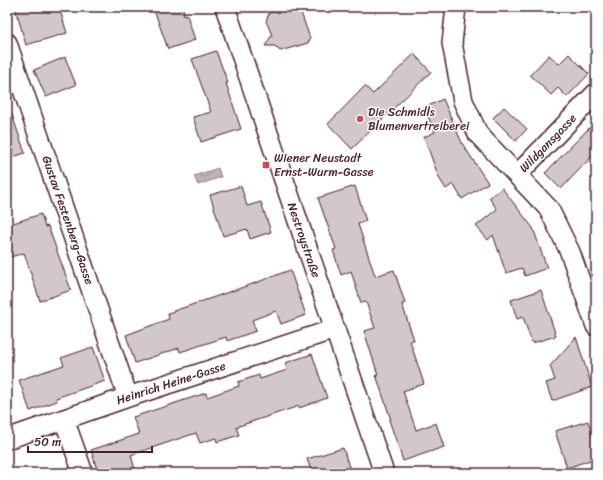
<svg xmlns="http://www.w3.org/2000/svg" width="603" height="480" font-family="Sriracha,sans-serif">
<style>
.water{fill:url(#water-waves);stroke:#91787e}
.building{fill:#d2c7cb;stroke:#4a1f2b}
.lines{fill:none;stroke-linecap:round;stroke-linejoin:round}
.minor-casing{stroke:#4a1f2b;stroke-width:22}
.minor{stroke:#fff;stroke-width:19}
.poi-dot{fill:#d1495b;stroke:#fff;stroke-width:1.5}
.labels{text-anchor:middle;stroke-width:3;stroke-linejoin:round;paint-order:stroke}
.poi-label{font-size:12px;fill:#4a1f2b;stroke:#fff;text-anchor:start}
.street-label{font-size:12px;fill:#4a1f2b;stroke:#fff}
</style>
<defs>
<pattern id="water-waves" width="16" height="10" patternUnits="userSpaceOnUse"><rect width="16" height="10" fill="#c1b3b6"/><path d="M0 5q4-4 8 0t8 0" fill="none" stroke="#9f9194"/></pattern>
</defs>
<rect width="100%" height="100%" fill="#fff"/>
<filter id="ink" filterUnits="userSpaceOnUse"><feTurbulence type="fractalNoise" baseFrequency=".025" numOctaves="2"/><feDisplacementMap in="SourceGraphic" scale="8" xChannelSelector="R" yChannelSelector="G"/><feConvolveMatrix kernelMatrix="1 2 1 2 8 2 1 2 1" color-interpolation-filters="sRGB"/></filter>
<g filter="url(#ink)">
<path class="water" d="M 218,168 L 221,177 L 198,185 L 194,176 Z"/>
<path class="building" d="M 15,7 L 59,7 L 67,33 L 26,45 Z
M 153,7 L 183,7 L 184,16 L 187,15 L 195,40 L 168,49 Z
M 290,7 L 299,7 L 310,38 L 308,43 L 280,51 L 275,46 L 265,46 L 272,35 L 266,21 L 269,13 Z
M 216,51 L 228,83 L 226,83 L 241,129 L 201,142 L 193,117 L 211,112 L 192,59 Z
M 414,54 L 431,72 L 352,149 L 328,124 L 365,86 L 373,94 Z
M 569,54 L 589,74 L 567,97 L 558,88 L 551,95 L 530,75 L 549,55 L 559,64 Z
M 65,57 L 76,85 L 46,97 L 34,70 Z
M 443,99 L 462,143 L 488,183 L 462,199 L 453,184 L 446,189 L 439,178 L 424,137 L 435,132 L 424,108 Z
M 9,106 L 25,153 L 7,159 L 7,107 Z
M 504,107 L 527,129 L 516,141 L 493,118 Z
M 596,121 L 596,152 L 561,189 L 545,173 Z
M 241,186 L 247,206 L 261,202 L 271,232 L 250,239 L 247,229 L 223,236 L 210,195 Z
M 355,186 L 366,221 L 358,224 L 375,276 L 394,270 L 405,303 L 402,304 L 414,340 L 410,341 L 424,384 L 403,391 L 416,430 L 436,423 L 444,447 L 403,461 L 389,420 L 391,420 L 376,375 L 378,375 L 364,331 L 375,328 L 366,302 L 361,303 L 351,271 L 341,275 L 333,250 L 336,249 L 318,198 Z
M 502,188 L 533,228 L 547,268 L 525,276 L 522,268 L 506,273 L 493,235 L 488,240 L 476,226 L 497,209 L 489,198 Z
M 41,214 L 45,227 L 48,226 L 71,290 L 40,301 L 24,253 L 7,258 L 7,225 Z
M 290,270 L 306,315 L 281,324 L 276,311 L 252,320 L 256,331 L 227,341 L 226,337 L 180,352 L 179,348 L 135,363 L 126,335 L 169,319 L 168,313 L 258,282 Z
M 541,290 L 556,336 L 532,343 L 523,317 L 517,319 L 511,300 Z
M 576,337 L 592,387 L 552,401 L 546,383 L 555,380 L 550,366 Z
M 93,347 L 105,381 L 56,398 L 57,401 L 30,411 L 19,380 L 64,365 L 61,358 Z
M 312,354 L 327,398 L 299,408 L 299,406 L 236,427 L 239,435 L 217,442 L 216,438 L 200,443 L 196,433 L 131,455 L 136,473 L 98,473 L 91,450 L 139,434 L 133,417 L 206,393 L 207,397 L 239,386 L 238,382 L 259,375 L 260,379 L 287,370 L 285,363 Z
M 588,421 L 596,446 L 596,458 L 567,468 L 555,431 Z
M 343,448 L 351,473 L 312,473 L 307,459 Z"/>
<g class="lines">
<defs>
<path id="minor" d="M 225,7 L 384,473
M 456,7 L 452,43 L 463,101 L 478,134 L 549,209 L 570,252 L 596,326
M 7,43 L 128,397
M 517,175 L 596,93
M 64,419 L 83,473
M 7,439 L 128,397 L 335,329"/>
</defs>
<use href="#minor" class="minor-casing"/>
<use href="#minor" class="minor"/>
</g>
</g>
<g class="poi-dot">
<circle cx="360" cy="119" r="4"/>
<rect x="262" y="161" width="8" height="8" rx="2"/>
</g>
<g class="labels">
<g class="poi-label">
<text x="368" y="116">Die Schmidls<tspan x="368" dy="14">Blumenvertreiberei</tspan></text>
<text x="274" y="162">Wiener Neustadt<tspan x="274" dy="14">Ernst-Wurm-Gasse</tspan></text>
</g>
<g class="street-label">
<text transform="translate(548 143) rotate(-46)" y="4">Wildgansgasse</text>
<text transform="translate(68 220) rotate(71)" y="4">Gustav Festenberg-Gasse</text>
<text transform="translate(304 240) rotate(71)" y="4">Nestroystraße</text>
<text transform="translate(171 383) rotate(-18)" y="4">Heinrich Heine-Gasse</text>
</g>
</g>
<rect width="603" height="480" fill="none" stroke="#fff" stroke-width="24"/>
<rect x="12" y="12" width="579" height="456" fill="none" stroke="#4a1f2b" stroke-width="1.5" filter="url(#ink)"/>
<path d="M28 446v6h124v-6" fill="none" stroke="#4a1f2b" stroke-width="2"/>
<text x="34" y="446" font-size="12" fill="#4a1f2b" stroke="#ffffff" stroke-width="3" paint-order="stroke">50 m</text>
</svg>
